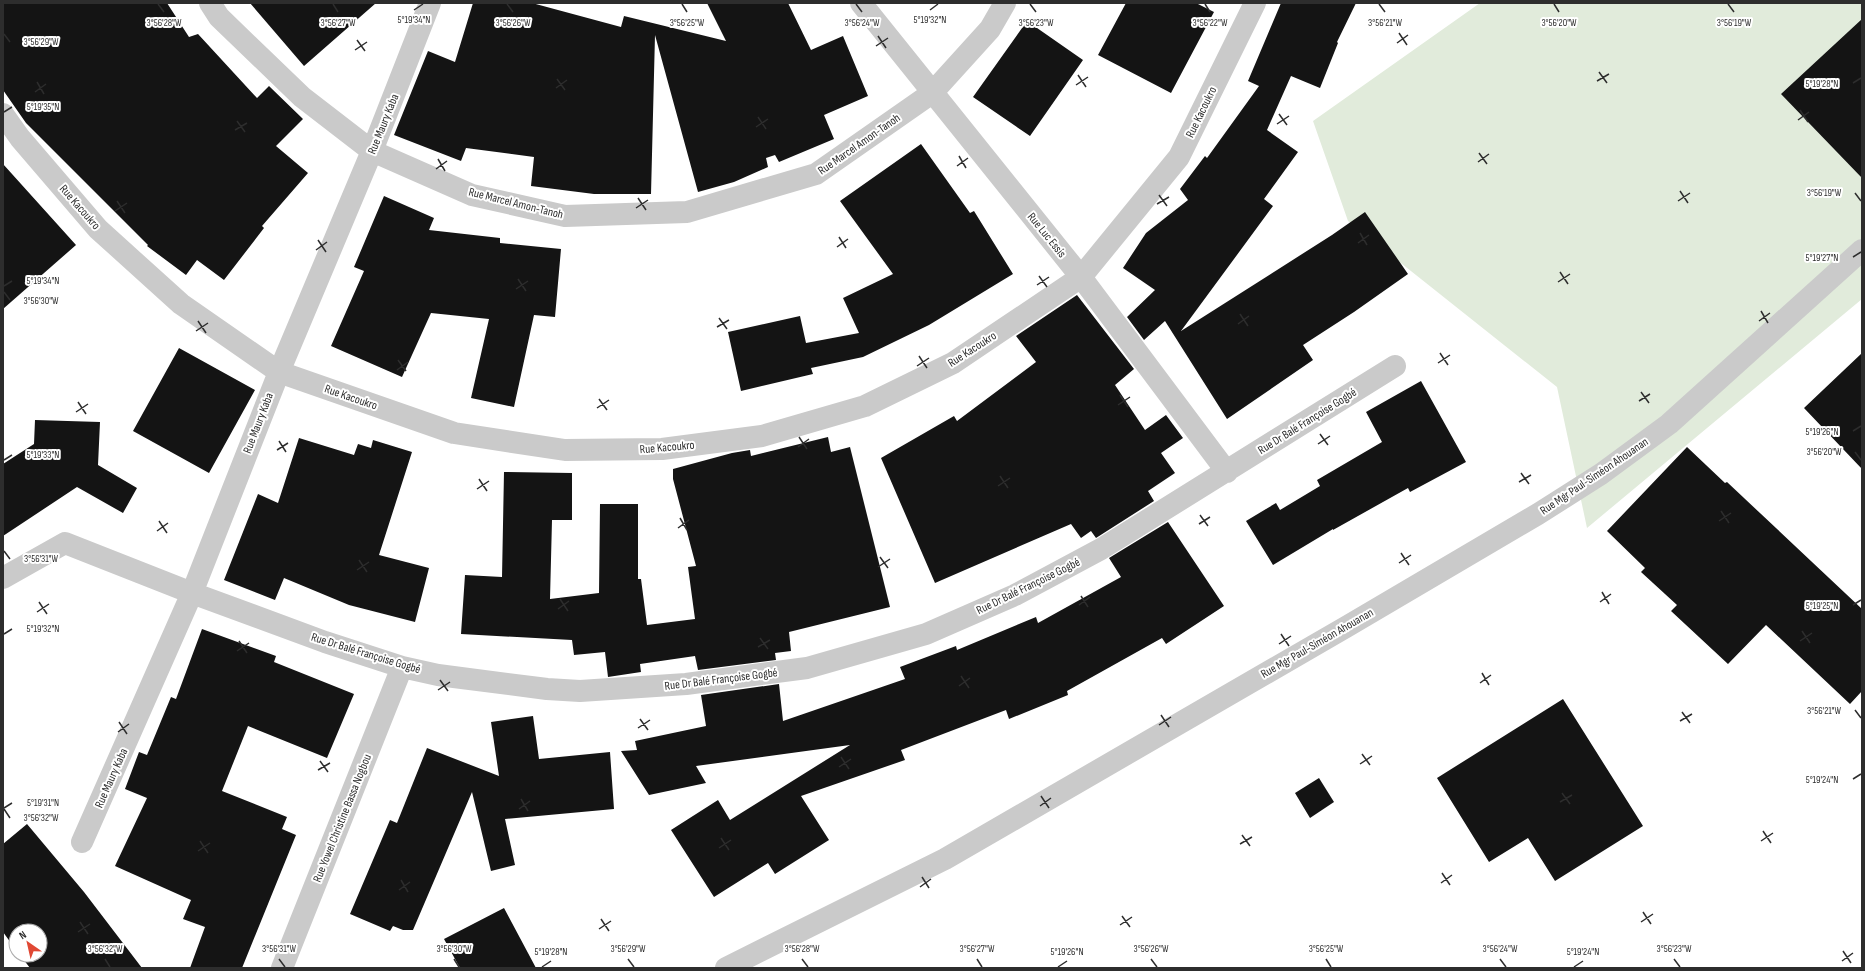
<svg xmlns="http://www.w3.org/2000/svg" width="1865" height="971" font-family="'Sofia Sans Condensed',sans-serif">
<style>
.green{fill:#e1ebdb}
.building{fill:#141414}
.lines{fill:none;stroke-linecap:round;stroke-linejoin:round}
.minor{stroke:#cacaca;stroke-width:22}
.ticks{fill:none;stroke:#2d2d2d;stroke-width:1.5}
.labels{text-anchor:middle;stroke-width:4;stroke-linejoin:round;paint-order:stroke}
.street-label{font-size:12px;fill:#2d2d2d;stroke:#fff}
.ticks-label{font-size:10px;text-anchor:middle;fill:#2d2d2d;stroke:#fff;stroke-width:4;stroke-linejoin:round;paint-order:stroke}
</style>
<rect width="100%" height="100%" fill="#fff"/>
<path class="green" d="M 1480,3 L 1862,3 L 1862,299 L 1587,528 L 1557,387 L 1348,221 L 1313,121 Z"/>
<path class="building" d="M 3,3 L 167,3 L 189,37 L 198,34 L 257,98 L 269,86 L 303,119 L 276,146 L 308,173 L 262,226 L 264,228 L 224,280 L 197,260 L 186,275 L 147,246 L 148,245 L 26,123 L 3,90 Z
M 250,3 L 376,3 L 304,66 Z
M 473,3 L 532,3 L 621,27 L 624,16 L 726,41 L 707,3 L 788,3 L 811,50 L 843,36 L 868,96 L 824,115 L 834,139 L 779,162 L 775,155 L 766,158 L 768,167 L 734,182 L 698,192 L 655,35 L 651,194 L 594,194 L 531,186 L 534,157 L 466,148 L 461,161 L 394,135 L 428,51 L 455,62 Z
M 1126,3 L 1196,3 L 1214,12 L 1171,93 L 1098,55 Z
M 1281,3 L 1356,3 L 1337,42 L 1338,43 L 1320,88 L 1291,76 L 1267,130 L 1298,152 L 1264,199 L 1273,206 L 1181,331 L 1332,235 L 1365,212 L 1408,274 L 1354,312 L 1303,345 L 1313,360 L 1227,419 L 1165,321 L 1144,340 L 1127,317 L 1155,290 L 1123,268 L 1146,233 L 1188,200 L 1180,189 L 1205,156 L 1207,158 L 1259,86 L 1248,81 Z
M 1862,19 L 1862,178 L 1781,94 Z
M 1027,21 L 1083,60 L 1030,136 L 973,97 Z
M 921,144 L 970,213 L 974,211 L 1013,274 L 929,325 L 863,357 L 811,368 L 813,374 L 741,391 L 728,332 L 800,316 L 806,343 L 859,333 L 843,298 L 893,274 L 840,201 Z
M 3,164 L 76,245 L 3,309 Z
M 384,196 L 434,218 L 429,230 L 500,238 L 500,243 L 561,249 L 555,317 L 534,315 L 514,407 L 471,398 L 489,319 L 431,313 L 402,377 L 331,346 L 364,271 L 354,267 Z
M 1077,295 L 1134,369 L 1115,385 L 1145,430 L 1166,415 L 1183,438 L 1161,453 L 1175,473 L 1148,491 L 1154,501 L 1096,538 L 1091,531 L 1081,538 L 1071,524 L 935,583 L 881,458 L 954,416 L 957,421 L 1036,362 L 1016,336 Z
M 179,348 L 255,390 L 209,473 L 133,431 Z
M 1862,353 L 1862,469 L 1804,408 Z
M 1421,381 L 1466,462 L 1410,492 L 1408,488 L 1333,530 L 1333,529 L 1273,565 L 1246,521 L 1276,503 L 1280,510 L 1320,486 L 1317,480 L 1382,442 L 1366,412 Z
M 35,420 L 100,422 L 98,465 L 137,488 L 123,513 L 77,487 L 3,536 L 3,464 L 34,444 Z
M 828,437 L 831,452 L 850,447 L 890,607 L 789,632 L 791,651 L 775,653 L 776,660 L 698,670 L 695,656 L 640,664 L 641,672 L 608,677 L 605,652 L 574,655 L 572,640 L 461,634 L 465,575 L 502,577 L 504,472 L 572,473 L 572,520 L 552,520 L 550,599 L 599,593 L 600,504 L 638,504 L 638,579 L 641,579 L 647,625 L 695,619 L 688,567 L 696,566 L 673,479 L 673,469 L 732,453 L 750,450 L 751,456 Z
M 299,438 L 354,455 L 358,444 L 371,448 L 373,440 L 412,452 L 379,555 L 429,568 L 415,622 L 349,605 L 284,578 L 275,600 L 224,580 L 258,494 L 278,503 Z
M 1687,447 L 1725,483 L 1727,482 L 1862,609 L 1862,691 L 1850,704 L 1766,625 L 1728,664 L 1671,611 L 1677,605 L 1641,572 L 1645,568 L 1607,531 Z
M 1168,522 L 1224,606 L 1166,644 L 1162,638 L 1067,691 L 1068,695 L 1009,719 L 1006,710 L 901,750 L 905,760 L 801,796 L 829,840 L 775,874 L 768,863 L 714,897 L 671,830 L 718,800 L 730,820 L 850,745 L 696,766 L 706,783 L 649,795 L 621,751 L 637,750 L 635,741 L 706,726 L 701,695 L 779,684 L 783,721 L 905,679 L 900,667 L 956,646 L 957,650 L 1036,617 L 1038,623 L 1121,577 L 1109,558 Z
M 202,629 L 276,656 L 274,662 L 354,694 L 327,758 L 248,726 L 222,791 L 287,817 L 282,829 L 296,835 L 242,968 L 190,968 L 205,927 L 183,919 L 191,900 L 115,866 L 147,798 L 125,789 L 139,752 L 147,755 L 171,697 L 176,699 Z
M 1563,699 L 1643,826 L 1555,881 L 1528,838 L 1489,862 L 1437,778 Z
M 533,716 L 539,759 L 610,752 L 614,809 L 505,819 L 515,865 L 491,871 L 472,792 L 413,930 L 403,930 L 393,926 L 390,931 L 350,914 L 390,820 L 397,823 L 427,748 L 499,776 L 491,722 Z
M 1319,778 L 1334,802 L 1310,818 L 1295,793 Z
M 27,824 L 84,892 L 142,968 L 30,968 L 20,955 L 40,955 L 40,931 L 16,931 L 16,950 L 3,932 L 3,844 Z
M 504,908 L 536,968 L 460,968 L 444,939 Z"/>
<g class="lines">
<path class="minor" d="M 210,3 L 219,17 L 302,97 L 372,151 L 472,195 L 565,216 L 687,212 L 816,174 L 932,93 L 990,29 L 1005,3
M 861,3 L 1081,277 L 1227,472
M 3,114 L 20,138 L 98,229 L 181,304 L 279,372 L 454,433 L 565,450 L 662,449 L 762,436 L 865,406 L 953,363 L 1081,277 L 1179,157 L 1255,3
M 3,578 L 65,543 L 192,593 L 325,642 L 402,667 L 438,675 L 547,689 L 580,691 L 686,684 L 807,668 L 926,634 L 1015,595 L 1101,549 L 1395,366
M 82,842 L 192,593 L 279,372 L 372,151 L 430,3
M 282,968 L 402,667
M 726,968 L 945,859 L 1346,627 L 1538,514 L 1601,474 L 1669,424 L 1862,250"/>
</g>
<path class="ticks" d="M 158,4 L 164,12M 333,4 L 338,12M 507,4 L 513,12M 682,4 L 687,12M 856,4 L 862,12M 1030,4 L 1036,12M 1205,4 L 1210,12M 1379,4 L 1385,12M 1554,4 L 1559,12M 1728,4 L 1734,12M 414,10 L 423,4M 930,10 L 938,4M 1399,33 L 1407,45M 4,34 L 10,42M 878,36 L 886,48M 357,40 L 365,51M 1397,43 L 1408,35M 876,46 L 888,38M 355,50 L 367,42M 1599,72 L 1607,83M 1078,75 L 1086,87M 557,79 L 565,90M 1597,81 L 1609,74M 37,82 L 44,94M 1853,83 L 1861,78M 1076,85 L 1088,77M 556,88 L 567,80M 35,92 L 46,84M 1800,110 L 1808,122M 4,112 L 12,107M 1279,114 L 1287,125M 758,117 L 766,129M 1798,120 L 1809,112M 237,121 L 245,132M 1277,124 L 1289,116M 756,127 L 768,119M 235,130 L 247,123M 1479,153 L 1487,164M 959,156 L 966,168M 438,159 L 445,171M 1478,162 L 1489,154M 957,166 L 968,158M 436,169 L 447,161M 1680,191 L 1688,203M 1855,193 L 1861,201M 1159,195 L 1167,206M 638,198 L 646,210M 117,201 L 125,213M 1678,201 L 1690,193M 1157,204 L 1169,197M 636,208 L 648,200M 115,211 L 127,203M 1360,233 L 1367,245M 839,237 L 846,248M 318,240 L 326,252M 1358,243 L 1369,235M 837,247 L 848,239M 316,250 L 327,242M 1853,257 L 1861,252M 1560,272 L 1568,284M 1039,276 L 1047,287M 518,279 L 526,291M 1558,282 L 1570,274M 1037,285 L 1049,277M 4,286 L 12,281M 516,289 L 528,281M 4,292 L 10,300M 1761,311 L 1768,323M 1240,314 L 1248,326M 719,318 L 727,329M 198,321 L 206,333M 1759,321 L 1770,313M 1238,324 L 1249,316M 717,327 L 729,320M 196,331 L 208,323M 1440,353 L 1448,365M 919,356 L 927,368M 398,360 L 406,371M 1438,363 L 1450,355M 917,366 L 929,358M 397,370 L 408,362M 1641,392 L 1649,403M 1120,395 L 1128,407M 599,399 L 607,410M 1639,401 L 1650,394M 78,402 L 86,414M 1118,405 L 1130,397M 597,408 L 609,400M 76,412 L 88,404M 1853,431 L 1861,426M 1320,434 L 1328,445M 799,437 L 807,449M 279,441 L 286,452M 1318,444 L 1330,436M 798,447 L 809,439M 277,450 L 288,443M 1855,452 L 1861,460M 4,460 L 12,455M 1521,473 L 1529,484M 1000,476 L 1008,488M 479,479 L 487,491M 1519,482 L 1531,475M 998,486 L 1010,478M 477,489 L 489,481M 1721,511 L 1729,523M 1200,515 L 1208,526M 680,518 L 687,530M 159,521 L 167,533M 1719,521 L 1731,513M 1199,524 L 1210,517M 678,528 L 689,520M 157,531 L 168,523M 4,551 L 10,559M 1401,553 L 1409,565M 880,557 L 888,568M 359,560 L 367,572M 1399,563 L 1411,555M 878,567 L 890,559M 357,570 L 369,562M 1602,592 L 1609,604M 1081,596 L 1088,607M 560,599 L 568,611M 39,602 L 47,614M 1600,602 L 1611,594M 1079,605 L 1090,597M 1853,605 L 1861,600M 558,609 L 569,601M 37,612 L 49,604M 1802,631 L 1810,643M 4,634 L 12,629M 1281,634 L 1289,646M 760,638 L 768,649M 239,641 L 247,653M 1800,641 L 1812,633M 1279,644 L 1291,636M 758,647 L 770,640M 237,651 L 249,643M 1482,673 L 1489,685M 961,676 L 969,688M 440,680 L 448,691M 1480,683 L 1491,675M 959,686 L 970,678M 438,690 L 450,682M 1855,710 L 1861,718M 1682,712 L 1690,723M 1161,715 L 1169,727M 640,719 L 648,730M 1680,721 L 1692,714M 119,722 L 127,734M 1159,725 L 1171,717M 638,728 L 650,720M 118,732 L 129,724M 1362,754 L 1370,765M 841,757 L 849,769M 320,761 L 328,772M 1360,764 L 1372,756M 839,767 L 851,759M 318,770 L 330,763M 1853,779 L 1861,774M 1562,793 L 1570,804M 1041,796 L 1049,808M 521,799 L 528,811M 1560,802 L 1572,795M 1040,806 L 1051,798M 4,808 L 12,803M 4,809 L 10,818M 519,809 L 530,801M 1763,831 L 1771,843M 1242,835 L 1250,846M 721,838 L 729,850M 200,841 L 208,853M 1761,841 L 1773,833M 1240,844 L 1252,837M 719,848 L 731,840M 198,851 L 210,843M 1442,873 L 1450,885M 922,877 L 929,888M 401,880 L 408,892M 1441,883 L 1452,875M 920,887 L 931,879M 399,890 L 410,882M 1643,912 L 1651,924M 1122,916 L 1130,927M 601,919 L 609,931M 80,922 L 88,934M 1641,922 L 1653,914M 1120,925 L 1132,917M 599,929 L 611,921M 78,932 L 90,924M 1843,951 L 1851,963M 105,959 L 110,967M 279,959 L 285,967M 454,959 L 459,967M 628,959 L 634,967M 802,959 L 808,967M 977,959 L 982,967M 1151,959 L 1157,967M 1326,959 L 1331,967M 1500,959 L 1506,967M 1674,959 L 1680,967M 1842,961 L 1853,953M 542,967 L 551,961M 1058,967 L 1067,961M 1574,967 L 1583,961"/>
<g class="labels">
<g class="street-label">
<text transform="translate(1201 112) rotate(-64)" y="4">Rue Kacoukro</text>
<text transform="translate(383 124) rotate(-68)" y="4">Rue Maury Kaba</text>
<text transform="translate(859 144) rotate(-35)" y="4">Rue Marcel Amon-Tanoh</text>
<text transform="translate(516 203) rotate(14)" y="4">Rue Marcel Amon-Tanoh</text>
<text transform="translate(80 207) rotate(49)" y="4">Rue Kacoukro</text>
<text transform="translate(1047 235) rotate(51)" y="4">Rue Luc Essis</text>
<text transform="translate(972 349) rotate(-33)" y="4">Rue Kacoukro</text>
<text transform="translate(351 397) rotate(19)" y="4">Rue Kacoukro</text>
<text transform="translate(1307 421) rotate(-32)" y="4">Rue Dr Balé Françoise Gogbé</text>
<text transform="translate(258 423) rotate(-69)" y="4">Rue Maury Kaba</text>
<text transform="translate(667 447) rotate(-5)" y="4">Rue Kacoukro</text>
<text transform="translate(1594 476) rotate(-34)" y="4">Rue Mgr Paul-Siméon Ahouanan</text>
<text transform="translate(1028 586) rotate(-26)" y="4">Rue Dr Balé Françoise Gogbé</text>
<text transform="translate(1317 643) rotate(-30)" y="4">Rue Mgr Paul-Siméon Ahouanan</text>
<text transform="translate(366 653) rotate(17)" y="4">Rue Dr Balé Françoise Gogbé</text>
<text transform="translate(721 679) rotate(-7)" y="4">Rue Dr Balé Françoise Gogbé</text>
<text transform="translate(111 778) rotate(-66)" y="4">Rue Maury Kaba</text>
<text transform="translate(342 818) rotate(-68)" y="4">Rue Yowel Christine Bassa Nogbou</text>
</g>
</g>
<g class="ticks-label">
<text x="414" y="23">5°19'34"N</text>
<text x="930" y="23">5°19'32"N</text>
<text x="164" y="26">3°56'28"W</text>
<text x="338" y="26">3°56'27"W</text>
<text x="513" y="26">3°56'26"W</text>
<text x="687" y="26">3°56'25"W</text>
<text x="862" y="26">3°56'24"W</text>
<text x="1036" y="26">3°56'23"W</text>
<text x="1210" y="26">3°56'22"W</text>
<text x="1385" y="26">3°56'21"W</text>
<text x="1559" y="26">3°56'20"W</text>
<text x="1734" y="26">3°56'19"W</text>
<text x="41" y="45">3°56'29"W</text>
<text x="1822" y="87">5°19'28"N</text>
<text x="43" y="110">5°19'35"N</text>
<text x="1824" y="196">3°56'19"W</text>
<text x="1822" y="261">5°19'27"N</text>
<text x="43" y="284">5°19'34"N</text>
<text x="41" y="304">3°56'30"W</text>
<text x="1822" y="435">5°19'26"N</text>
<text x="1824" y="455">3°56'20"W</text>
<text x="43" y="458">5°19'33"N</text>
<text x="41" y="562">3°56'31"W</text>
<text x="1822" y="609">5°19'25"N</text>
<text x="43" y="632">5°19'32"N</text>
<text x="1824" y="714">3°56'21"W</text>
<text x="1822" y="783">5°19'24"N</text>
<text x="43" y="806">5°19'31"N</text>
<text x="41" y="821">3°56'32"W</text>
<text x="105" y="952">3°56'32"W</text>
<text x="279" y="952">3°56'31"W</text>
<text x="454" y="952">3°56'30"W</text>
<text x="628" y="952">3°56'29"W</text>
<text x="802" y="952">3°56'28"W</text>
<text x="977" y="952">3°56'27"W</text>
<text x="1151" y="952">3°56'26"W</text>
<text x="1326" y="952">3°56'25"W</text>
<text x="1500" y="952">3°56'24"W</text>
<text x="1674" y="952">3°56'23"W</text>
<text x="551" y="955">5°19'28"N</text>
<text x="1067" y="955">5°19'26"N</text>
<text x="1583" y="955">5°19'24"N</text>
</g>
<rect width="1865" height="971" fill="none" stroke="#2d2d2d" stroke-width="8"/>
<g transform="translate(28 943) rotate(326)"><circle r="19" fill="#ffffff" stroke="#ababab"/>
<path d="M0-3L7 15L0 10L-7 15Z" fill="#e04834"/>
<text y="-6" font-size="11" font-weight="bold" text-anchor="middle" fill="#2d2d2d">N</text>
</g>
</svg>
